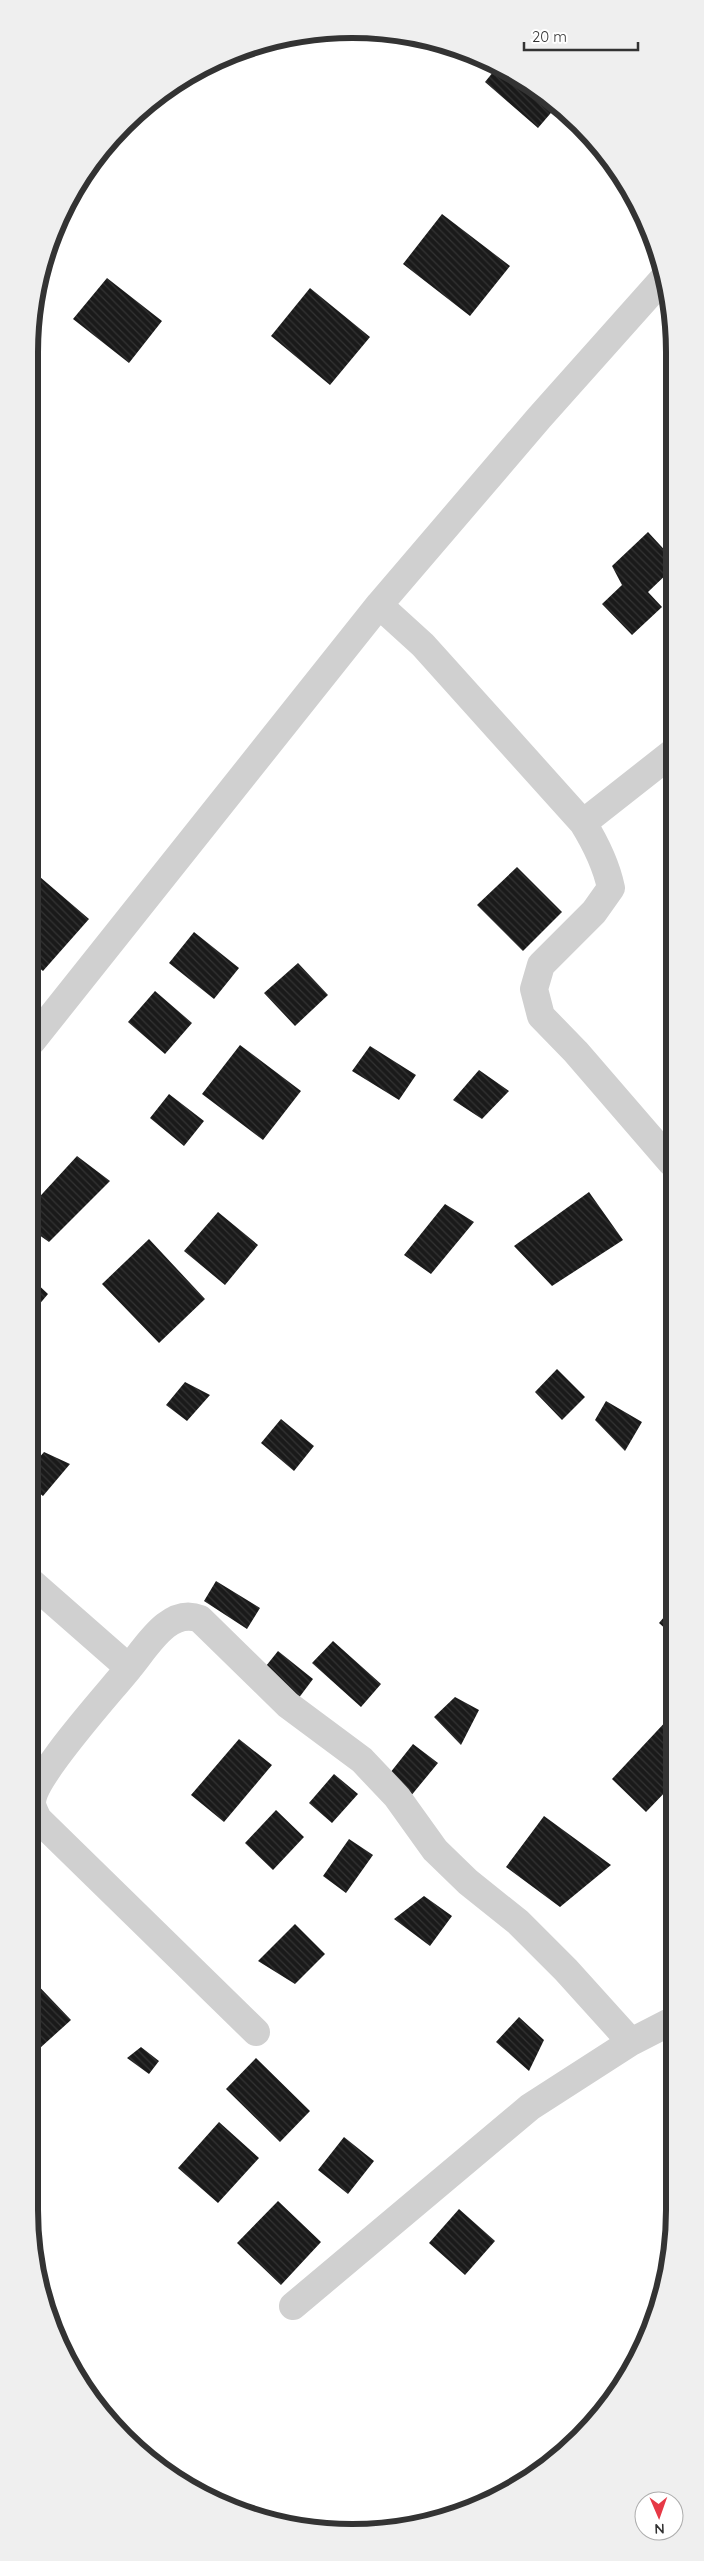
<svg xmlns="http://www.w3.org/2000/svg" width="704" height="2561" font-family="Quicksand,sans-serif">
<style>
.building{fill:url(#building-back-hatch)}
.lines{fill:none;stroke-linecap:round;stroke-linejoin:round}
.street{stroke:#d0d0d0;stroke-width:28}
.rim{fill:none;stroke:#333;stroke-width:6}
</style>
<defs>
<pattern id="building-back-hatch" width="6" height="6" patternUnits="userSpaceOnUse" patternTransform="scale(1.25)"><rect width="6" height="6" fill="#1a1a1a"/><path d="M-1 5l2 2M0 0l6 6M5-1l2 2" fill="none" stroke="#333"/></pattern>
</defs>
<rect width="100%" height="100%" fill="#fff"/>
<path class="building" d="M 498,66 L 513,72 L 556,107 L 538,128 L 485,82 Z
M 442,214 L 510,266 L 470,316 L 403,264 Z
M 107,278 L 162,321 L 129,363 L 73,319 Z
M 310,288 L 370,337 L 330,385 L 271,336 Z
M 648,532 L 672,558 L 672,569 L 648,592 L 662,607 L 632,635 L 602,604 L 622,585 L 612,566 Z
M 517,867 L 562,912 L 523,951 L 477,905 Z
M 33,871 L 89,919 L 43,971 L 33,963 Z
M 194,932 L 239,968 L 214,999 L 169,963 Z
M 298,963 L 328,995 L 295,1026 L 264,993 Z
M 155,991 L 192,1023 L 165,1054 L 128,1022 Z
M 240,1045 L 301,1091 L 263,1140 L 202,1094 Z
M 370,1046 L 416,1075 L 399,1100 L 352,1071 Z
M 479,1070 L 509,1091 L 482,1119 L 453,1100 Z
M 169,1094 L 204,1121 L 184,1146 L 150,1118 Z
M 77,1156 L 110,1181 L 49,1242 L 32,1230 L 32,1205 Z
M 589,1192 L 623,1240 L 552,1286 L 514,1246 Z
M 445,1204 L 474,1222 L 431,1274 L 404,1255 Z
M 218,1212 L 258,1245 L 225,1285 L 184,1251 Z
M 149,1239 L 205,1299 L 159,1343 L 102,1284 Z
M 32,1279 L 48,1294 L 32,1313 Z
M 557,1369 L 585,1397 L 562,1420 L 535,1392 Z
M 185,1382 L 210,1395 L 187,1421 L 166,1405 Z
M 671,1387 L 671,1398 L 665,1393 Z
M 606,1401 L 642,1422 L 625,1451 L 595,1420 Z
M 281,1419 L 314,1446 L 294,1471 L 261,1443 Z
M 44,1452 L 70,1464 L 43,1496 L 31,1487 L 31,1467 Z
M 216,1581 L 260,1608 L 247,1629 L 204,1601 Z
M 670,1610 L 670,1633 L 659,1623 Z
M 31,1622 L 36,1627 L 31,1633 Z
M 333,1641 L 381,1684 L 361,1707 L 312,1663 Z
M 278,1651 L 313,1679 L 298,1699 L 262,1671 Z
M 455,1697 L 479,1710 L 461,1745 L 434,1717 Z
M 670,1717 L 670,1787 L 646,1812 L 612,1779 Z
M 239,1739 L 272,1765 L 224,1822 L 191,1795 Z
M 413,1744 L 438,1763 L 410,1797 L 386,1778 Z
M 334,1774 L 358,1794 L 332,1823 L 309,1803 Z
M 276,1810 L 304,1837 L 273,1870 L 245,1843 Z
M 544,1816 L 611,1865 L 560,1907 L 506,1867 Z
M 349,1839 L 373,1855 L 346,1893 L 323,1876 Z
M 424,1896 L 452,1916 L 430,1946 L 394,1919 Z
M 295,1924 L 325,1954 L 295,1984 L 258,1961 Z
M 29,1976 L 71,2020 L 40,2048 L 29,2038 Z
M 519,2017 L 544,2040 L 529,2071 L 496,2042 Z
M 141,2047 L 159,2061 L 149,2074 L 127,2058 Z
M 256,2058 L 310,2111 L 280,2142 L 226,2089 Z
M 219,2122 L 259,2158 L 218,2203 L 178,2168 Z
M 344,2137 L 374,2161 L 348,2194 L 318,2170 Z
M 278,2201 L 321,2242 L 281,2285 L 237,2243 Z
M 459,2209 L 495,2241 L 465,2275 L 429,2243 Z"/>
<g class="lines">
<path class="street" d="M 379,605 L 423,645 L 583,823 C 596,844 606,864 611,888 L 594,912 L 541,965 L 534,989 L 541,1016 L 576,1052 L 671,1162
M 583,823 L 672,753
M 32,1041 L 379,605 L 539,418 L 663,279
M 31,1582 L 129,1668 C 146,1648 169,1606 200,1619 L 288,1705 L 362,1760 L 397,1797 L 435,1850 L 468,1882 L 518,1922 L 566,1970 L 631,2042
M 129,1668 C 110,1692 31,1778 32,1804 C 33,1809 36,1815 38,1819 L 256,2032
M 293,2306 L 530,2107 L 631,2042 L 670,2022"/>
</g>
<path d="M0 0H704V2561H0ZM352 38H352A314 314 0 0 1 666 352V2210A314 314 0 0 1 352 2524H352A314 314 0 0 1 38 2210V352A314 314 0 0 1 352 38Z" fill="#efefef" fill-rule="evenodd"/>
<path class="rim" d="M352 38H352A314 314 0 0 1 666 352V2210A314 314 0 0 1 352 2524H352A314 314 0 0 1 38 2210V352A314 314 0 0 1 352 38Z"/>
<g transform="translate(659 2516) rotate(178)"><circle r="24" fill="#ffffff" stroke="#adadad"/>
<path d="M0-4L9 19L0 12L-9 19Z" fill="#e63946"/>
<text y="-8" font-size="14" font-weight="bold" text-anchor="middle" fill="#333333">N</text>
</g>
<path d="M524 42v8h114v-8" fill="none" stroke="#333333" stroke-width="2.5"/>
<text x="532" y="42" font-size="15" fill="#333333" stroke="#ffffff" stroke-width="4" paint-order="stroke">20 m</text>
</svg>
